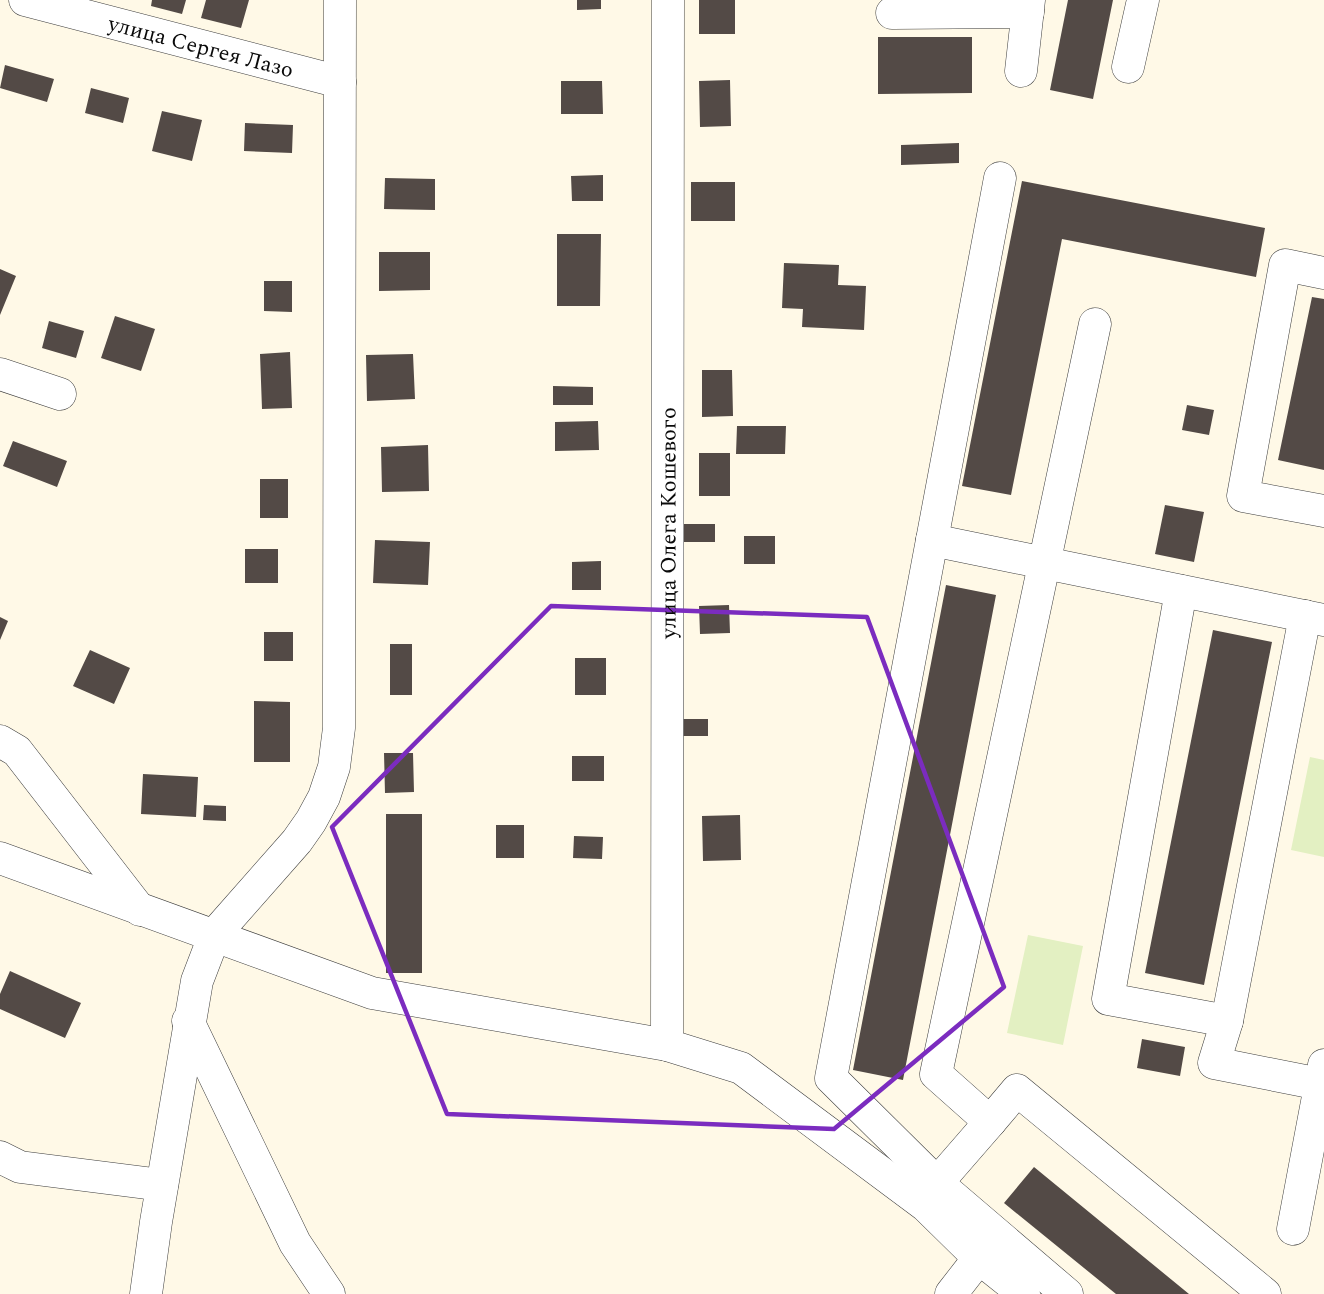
<svg xmlns="http://www.w3.org/2000/svg" width="1324" height="1294" font-family="Spectral,serif">
<style>
.pitch{fill:#e3f0c2}
.building{fill:#534a46}
.lines{fill:none;stroke-linecap:round;stroke-linejoin:round}
.minor-casing{stroke:#3d3d3d;stroke-width:33}
.minor{stroke:#fff;stroke-width:32}
.marked{fill:none;stroke:#7b2cbf;stroke-width:4.5;stroke-linejoin:round}
.labels{text-anchor:middle;stroke-width:6;stroke-linejoin:round;paint-order:stroke}
.street-label{font-size:22px;fill:#0a0a0a;stroke:#fff}
</style>
<rect width="100%" height="100%" fill="#fff9e7"/>
<path class="pitch" d="M 1310,757 L 1324,760 L 1324,857 L 1291,850 Z
M 1028,935 L 1083,946 L 1063,1045 L 1007,1033 Z"/>
<path class="building" d="M 152,0 L 186,0 L 182,14 L 151,6 Z
M 206,0 L 249,0 L 241,28 L 201,18 Z
M 577,0 L 601,0 L 601,9 L 577,10 Z
M 699,0 L 735,0 L 735,34 L 699,34 Z
M 1068,0 L 1113,0 L 1093,99 L 1050,90 Z
M 878,37 L 972,37 L 972,93 L 878,94 Z
M 5,65 L 54,79 L 47,102 L 0,88 Z
M 730,80 L 731,126 L 700,127 L 699,81 Z
M 561,81 L 602,81 L 603,114 L 561,114 Z
M 91,88 L 129,98 L 123,123 L 85,113 Z
M 162,111 L 202,120 L 192,161 L 152,151 Z
M 245,123 L 293,125 L 292,153 L 244,151 Z
M 959,143 L 959,163 L 901,165 L 901,145 Z
M 603,175 L 603,201 L 572,201 L 571,176 Z
M 385,178 L 435,179 L 435,210 L 384,209 Z
M 1022,181 L 1265,228 L 1256,277 L 1062,239 L 1011,495 L 962,486 Z
M 691,182 L 735,182 L 735,221 L 691,221 Z
M 557,234 L 601,234 L 600,306 L 557,306 Z
M 379,252 L 430,252 L 430,290 L 379,291 Z
M 784,263 L 839,265 L 838,285 L 866,286 L 864,330 L 802,327 L 803,309 L 782,308 Z
M 0,269 L 16,276 L 0,315 Z
M 264,281 L 292,281 L 292,312 L 264,311 Z
M 1312,297 L 1324,299 L 1324,470 L 1278,460 Z
M 115,316 L 155,329 L 141,371 L 101,358 Z
M 49,321 L 84,331 L 76,358 L 42,348 Z
M 290,352 L 292,408 L 262,409 L 260,354 Z
M 413,354 L 415,399 L 367,401 L 366,355 Z
M 702,370 L 732,370 L 733,416 L 702,417 Z
M 553,386 L 593,387 L 593,405 L 553,405 Z
M 1187,405 L 1214,410 L 1209,435 L 1182,430 Z
M 598,421 L 599,450 L 555,451 L 555,422 Z
M 737,426 L 786,426 L 785,454 L 736,454 Z
M 13,441 L 67,461 L 57,487 L 3,466 Z
M 428,445 L 429,491 L 382,492 L 381,447 Z
M 699,453 L 730,453 L 730,496 L 699,496 Z
M 260,479 L 288,479 L 288,518 L 260,518 Z
M 1165,505 L 1204,512 L 1194,562 L 1155,554 Z
M 679,524 L 715,524 L 715,542 L 679,542 Z
M 744,536 L 775,536 L 775,564 L 744,564 Z
M 375,540 L 430,542 L 428,585 L 373,583 Z
M 245,549 L 278,549 L 278,583 L 245,583 Z
M 601,561 L 601,590 L 572,590 L 572,562 Z
M 946,585 L 996,595 L 903,1080 L 853,1070 Z
M 729,605 L 730,633 L 700,634 L 699,606 Z
M 0,617 L 8,621 L 0,640 Z
M 1213,630 L 1272,642 L 1204,985 L 1145,973 Z
M 264,632 L 293,632 L 293,661 L 264,661 Z
M 390,644 L 412,644 L 412,695 L 390,695 Z
M 90,650 L 130,668 L 114,704 L 73,686 Z
M 575,658 L 606,658 L 606,695 L 575,695 Z
M 254,701 L 290,702 L 290,762 L 254,762 Z
M 679,719 L 708,719 L 708,736 L 679,736 Z
M 384,753 L 413,753 L 414,792 L 385,793 Z
M 572,756 L 604,756 L 604,781 L 572,781 Z
M 143,774 L 198,777 L 196,817 L 141,814 Z
M 204,805 L 226,806 L 226,821 L 203,820 Z
M 386,814 L 422,814 L 422,973 L 386,973 Z
M 740,815 L 741,860 L 703,861 L 702,816 Z
M 496,825 L 524,825 L 524,858 L 496,858 Z
M 574,836 L 603,837 L 602,859 L 573,858 Z
M 10,971 L 81,1003 L 65,1038 L 0,1009 L 0,994 Z
M 1142,1039 L 1185,1047 L 1180,1076 L 1137,1068 Z
M 1034,1167 L 1189,1294 L 1116,1294 L 1004,1203 Z"/>
<g class="lines">
<defs>
<g id="minor">
<path id="s1" d="M 25,0 L 340,82"/>
<path d="M 892,13 L 1028,12"/>
<path d="M 1128,67 L 1143,0"/>
<path d="M 1021,71 L 1029,0"/>
<path d="M 1000,178 L 831,1078 L 937,1183 L 1067,1294"/>
<path d="M 1324,273 L 1285,265 L 1243,496 L 1324,511"/>
<path d="M 0,374 L 60,394"/>
<path d="M 932,540 L 1324,620"/>
<path d="M 1181,591 L 1108,999 L 1227,1021"/>
<path d="M 1305,616 L 1227,1021 L 1214,1063 L 1320,1084"/>
<path d="M 0,741 L 17,751 L 140,910"/>
<path d="M 0,858 L 372,993 L 667,1045 L 741,1068 L 926,1206 L 979,1258 L 951,1294"/>
<path d="M 188,1021 L 295,1243 L 329,1294"/>
<path id="s2" d="M 667,1045 L 668,0"/>
<path d="M 990,1122 L 1017,1090 L 1265,1294"/>
<path d="M 0,1157 L 20,1167 L 162,1185"/>
<path d="M 928,1202 L 937,1183 L 990,1122 L 936,1074 L 1095,324"/>
<path d="M 1293,1229 L 1324,1065"/>
<path d="M 979,1258 L 1024,1294"/>
<path d="M 146,1294 L 156,1222 L 197,981 L 215,934 L 297,841 L 311,821 L 324,797 L 334,767 L 339,728 L 339,689 L 340,0"/>
</g>
</defs>
<use href="#minor" class="minor-casing"/>
<use href="#minor" class="minor"/>
</g>
<path class="marked" d="M 551,606 L 867,617 L 1004,987 L 834,1129 L 447,1114 L 332,827 Z"/>
<g class="labels">
<g class="street-label">
<text dy="8" stroke="none"><textPath href="#s1" startOffset="182">улица Сергея Лазо</textPath></text>
<text dy="8" stroke="none"><textPath href="#s2" startOffset="522">улица Олега Кошевого</textPath></text>
</g>
</g>
</svg>
